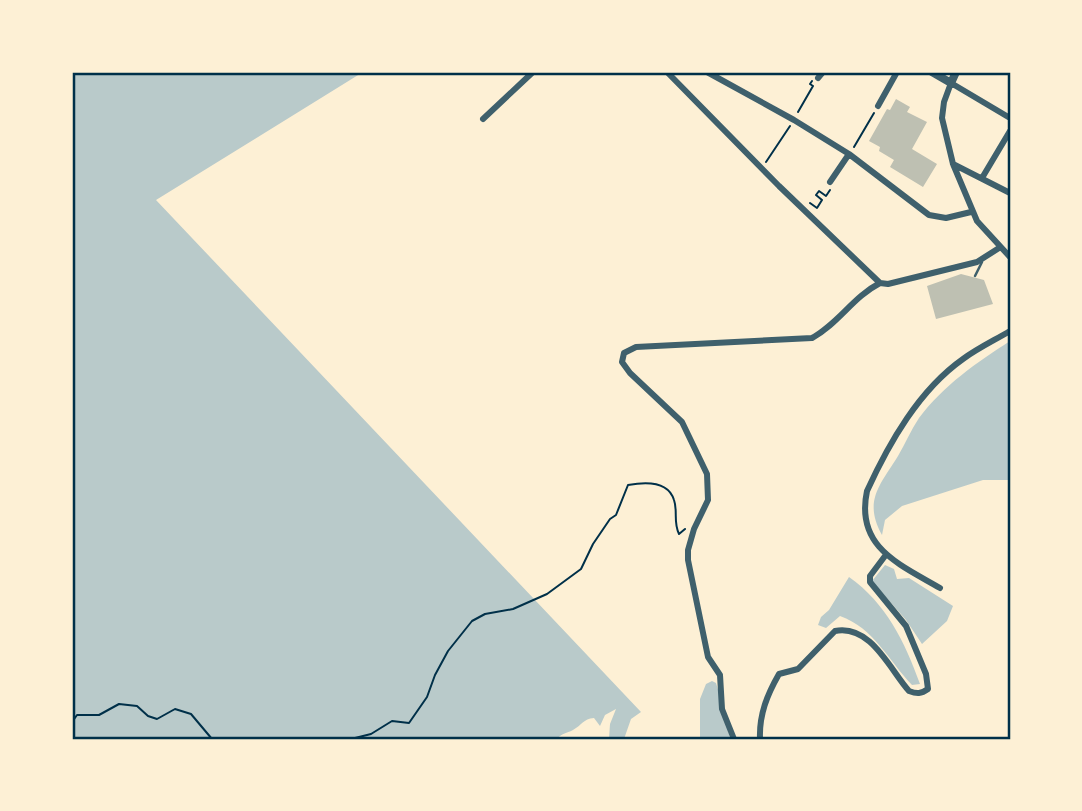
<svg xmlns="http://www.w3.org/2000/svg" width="1082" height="811" font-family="'Alegreya Sans',sans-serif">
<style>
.green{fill:#b9caca}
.building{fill:#bec0b2}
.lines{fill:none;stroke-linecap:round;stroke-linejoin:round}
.path{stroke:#003049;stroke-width:2}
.service{stroke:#3f606c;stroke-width:2.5}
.minor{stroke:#3f606c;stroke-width:6}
.tertiary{stroke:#3f606c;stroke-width:8}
.neatline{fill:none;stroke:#003049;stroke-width:2.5}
</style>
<rect width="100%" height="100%" fill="#fdf0d5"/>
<path class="green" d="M 72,72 L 363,72 L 156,200 L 641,712 L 631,719 L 624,739 L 609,739 L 610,724 L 616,709 L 605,715 L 600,726 L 594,718 C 583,719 582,725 573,730 C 566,734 563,732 557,739 L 72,739 Z
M 1010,341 L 1010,480 L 983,480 L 902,506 L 885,520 L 882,535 C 863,501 880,485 898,456 C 905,444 911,430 919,418 C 944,385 976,363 1010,341 Z
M 885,565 L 894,569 L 897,579 L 909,578 L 953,606 L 947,621 L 922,644 L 906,620 L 872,581 Z
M 849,577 C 886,603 905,642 920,684 L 912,685 C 888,660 874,628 840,616 L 826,628 L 818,625 L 821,617 L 829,610 Z
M 712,681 L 716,683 C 722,701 724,721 731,739 L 700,739 L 700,699 L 706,684 Z"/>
<path class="building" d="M 896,99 L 910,107 L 907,112 L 927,122 L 912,149 L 937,164 L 923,187 L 890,167 L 894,160 L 879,151 L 880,147 L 869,141 L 887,109 L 890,110 Z
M 961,274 L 984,280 L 993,304 L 936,319 L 927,286 Z"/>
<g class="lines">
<path class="path" d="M 798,112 L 813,86 L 810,84 L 812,81
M 854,147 L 874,113
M 766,162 L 790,126
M 810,203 L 817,208 L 822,200 L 816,195 L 819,191 L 826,196 L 830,190
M 72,722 L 77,715 L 99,715 L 119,704 L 137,706 L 148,716 L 157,719 L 175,709 L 191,714 L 212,739
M 351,739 L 371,734 L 392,721 L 409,723 L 427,697 L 435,675 L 448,651 L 472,621 L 485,614 L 513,609 L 547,594 L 581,569 L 593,544 L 610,519 L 616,515 L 628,485 C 644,482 668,480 674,500 C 678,511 673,522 679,534 L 685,529"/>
<path class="service" d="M 975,276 L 982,262"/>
<path class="minor" d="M 667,72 L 779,186 L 880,283 L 888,284 L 977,262 L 999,248
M 707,72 L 794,120 L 849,154 L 929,215 L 946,218 L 971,212
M 818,78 L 823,72
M 878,106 L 897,72
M 1010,118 L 951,83 L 944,102 L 942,118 L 953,164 L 977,221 L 1010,257
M 483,119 L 533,72
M 953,164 L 1010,193
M 982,178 L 1010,131
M 830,182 L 849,154
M 940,588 C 899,564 855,547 867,491 C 889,443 919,390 963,359 C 978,348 995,340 1010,331
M 734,739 L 722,709 L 720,675 L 708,657 L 688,560 L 688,550 L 694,529 L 708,500 L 707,474 L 682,422 L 630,373 L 622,362 L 624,353 L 636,347 L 812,338 C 838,324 853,297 880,283
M 760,739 C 759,715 767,695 779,674 L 798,669 L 835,631 C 871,624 890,670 909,691 C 917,694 921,694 928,689 L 926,674 L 906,626 L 870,582 L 870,576 L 885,556"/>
<path class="tertiary" d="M 932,72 L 951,83 L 956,72"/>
</g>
<rect width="1082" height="811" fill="none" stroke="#fdf0d5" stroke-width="147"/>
<rect x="74" y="74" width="935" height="664" class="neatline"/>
</svg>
